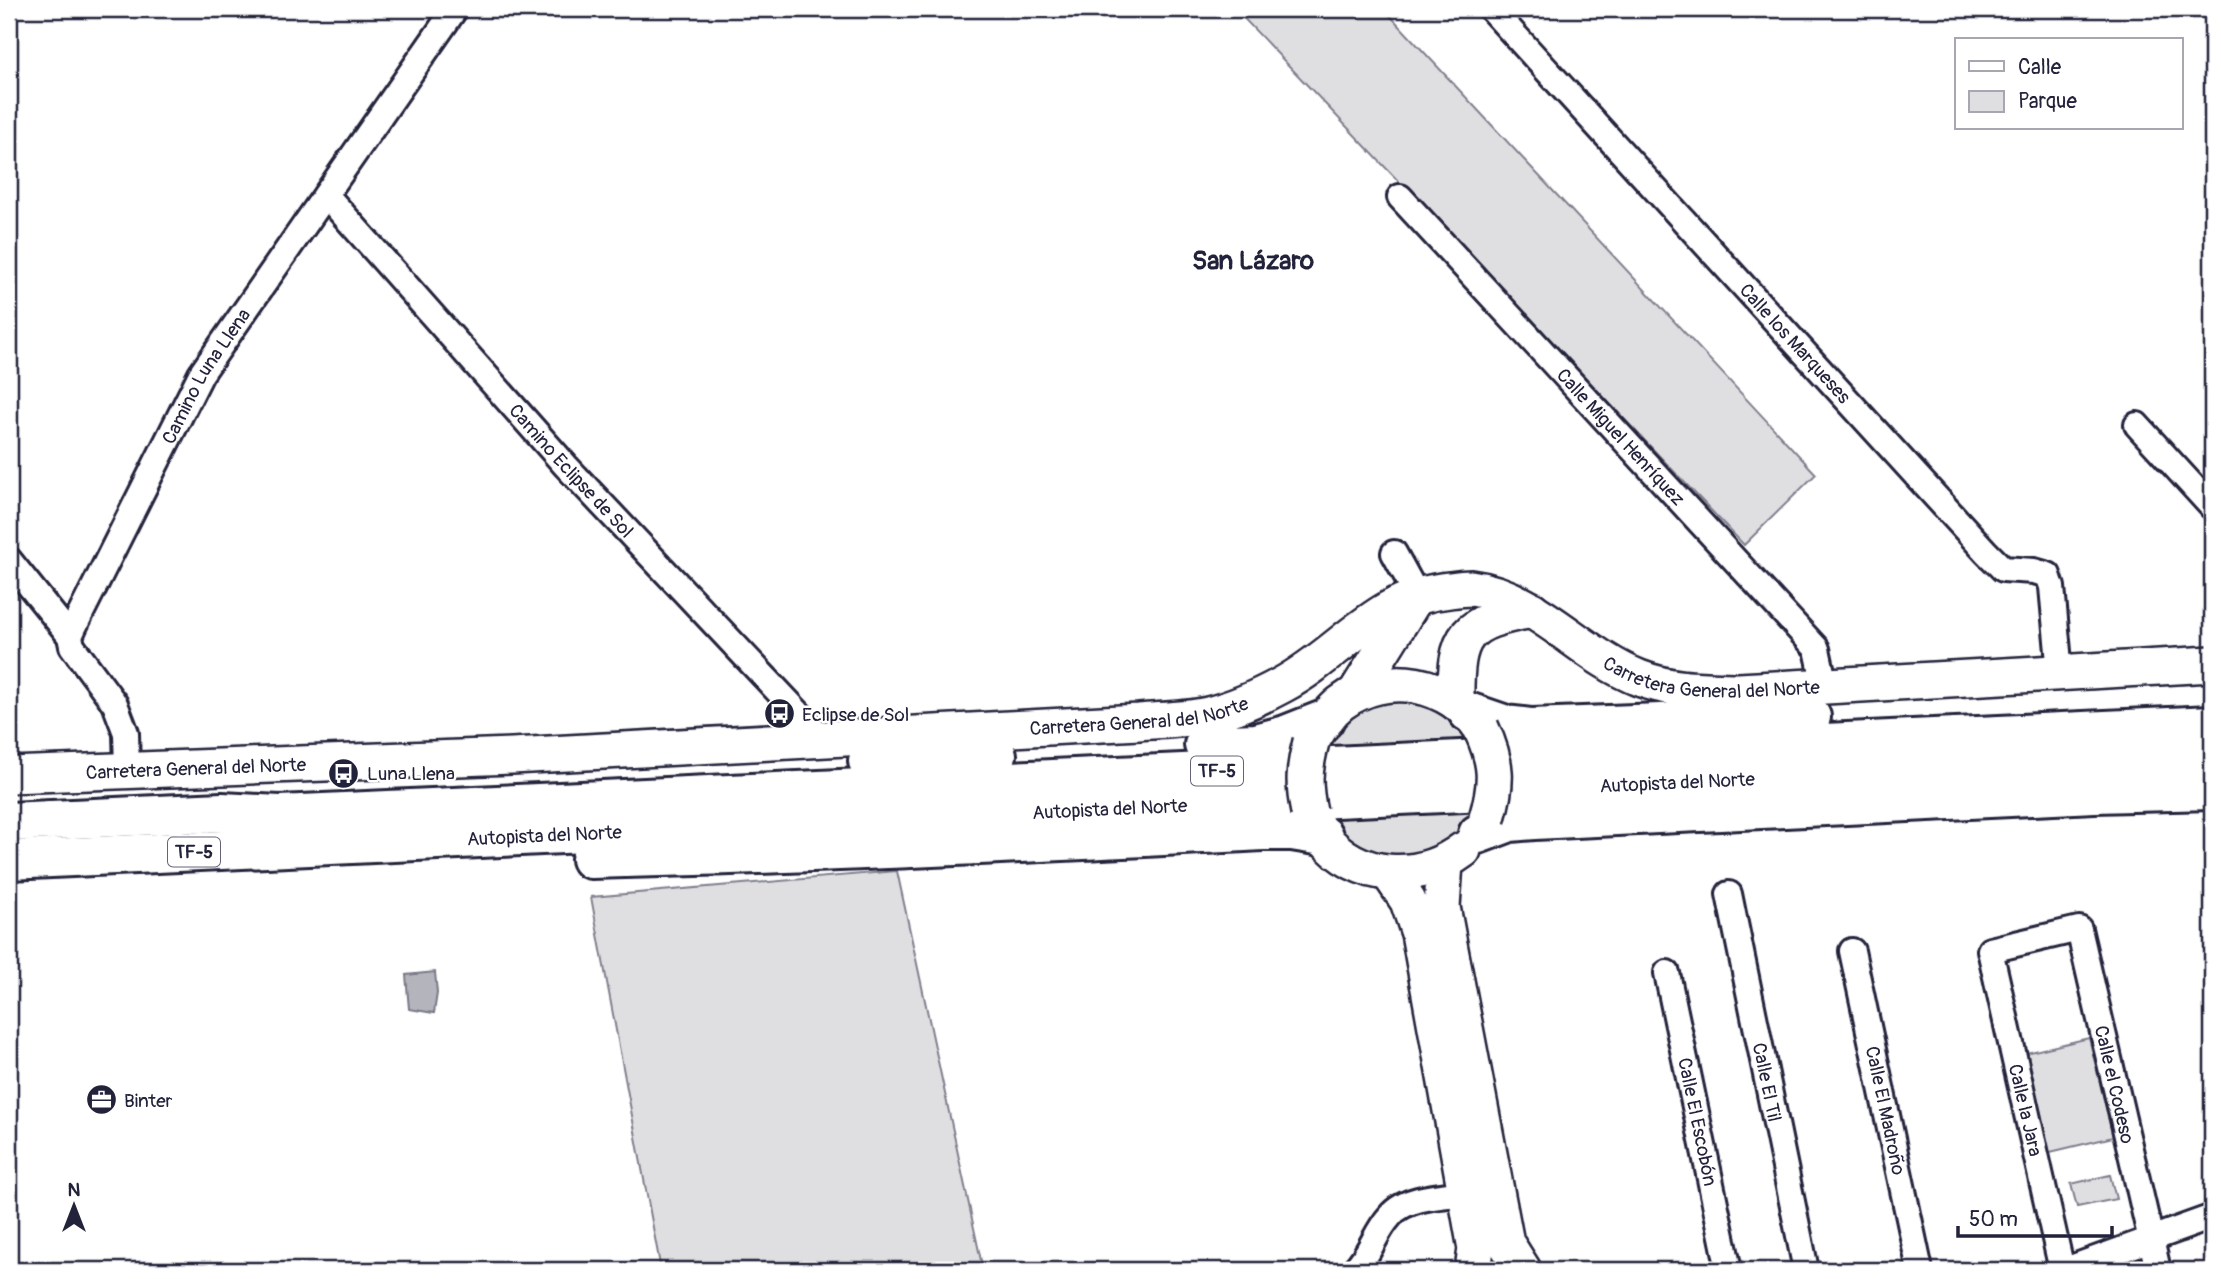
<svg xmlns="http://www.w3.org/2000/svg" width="2221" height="1279" font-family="Pangolin,sans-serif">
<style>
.green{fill:#dfdfe2;stroke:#80808e;stroke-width:2}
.water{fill:#b4b4bc;stroke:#7a7a88;stroke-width:2}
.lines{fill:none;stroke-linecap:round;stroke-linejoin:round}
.minor-casing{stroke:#22223b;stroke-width:30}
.secondary-casing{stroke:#22223b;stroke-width:40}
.motorway-casing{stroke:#22223b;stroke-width:44}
.minor{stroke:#fff;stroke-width:24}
.secondary{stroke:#fff;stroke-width:35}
.motorway{stroke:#fff;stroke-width:38}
.secondary-bridge-casing{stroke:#22223b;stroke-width:40;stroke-linecap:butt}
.secondary-bridge{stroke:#fff;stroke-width:35}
.labels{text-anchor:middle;stroke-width:5;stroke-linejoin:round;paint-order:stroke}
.shield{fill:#fff;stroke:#646476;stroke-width:2}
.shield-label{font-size:18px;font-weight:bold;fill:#22223b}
.street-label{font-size:19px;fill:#22223b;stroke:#fff}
.poi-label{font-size:19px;fill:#22223b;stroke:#fff;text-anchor:start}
.district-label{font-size:26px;font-weight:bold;fill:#22223b;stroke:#fff}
</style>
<rect width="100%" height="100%" fill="#fff"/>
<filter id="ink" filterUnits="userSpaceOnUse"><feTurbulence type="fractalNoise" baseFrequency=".0143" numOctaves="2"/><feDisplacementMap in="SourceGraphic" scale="14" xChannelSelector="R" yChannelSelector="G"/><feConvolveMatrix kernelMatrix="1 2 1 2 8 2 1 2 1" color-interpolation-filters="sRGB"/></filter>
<g filter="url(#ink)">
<path class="green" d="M 1235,9 L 1384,9 L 1816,474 L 1744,545 Z
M 1391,699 C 1425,700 1452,714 1470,744 L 1325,751 C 1342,720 1356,709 1391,699 Z
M 1474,807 C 1469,817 1465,826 1457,834 C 1427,864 1368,865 1339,833 C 1335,828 1332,820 1329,814 Z
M 897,871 L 983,1270 L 661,1270 L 591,897 Z
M 2089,1038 L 2113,1137 L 2046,1153 L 2022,1054 Z
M 2110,1175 L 2116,1199 L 2077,1207 L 2071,1184 Z"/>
<path class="water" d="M 435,972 L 437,993 L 434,1013 L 409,1009 L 406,975 Z"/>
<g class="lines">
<defs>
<g id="minor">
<path id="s1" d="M 1491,9 L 1986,552 L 2003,569 L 2034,571 L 2048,575 L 2052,587 L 2060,673"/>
<path id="s2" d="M 326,195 L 566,466 L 823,739"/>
<path id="s3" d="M 1400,197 L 1817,649 L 1825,686"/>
<path d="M 2137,425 L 2212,507"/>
<path d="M 1394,553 L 1417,595"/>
<path d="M 9,560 L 70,636"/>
<path id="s4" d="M 127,770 L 126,733 L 115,704 L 72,646 L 70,636 L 75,625 L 201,374 L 455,9"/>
<path id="s5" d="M 1729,894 L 1806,1270"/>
<path id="s6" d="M 1852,951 L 1920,1270"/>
<path id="s7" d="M 1667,973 L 1729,1270"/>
<path d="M 1354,1270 C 1370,1255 1375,1232 1390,1216 C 1406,1196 1444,1196 1467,1193"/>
<path id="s8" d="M 2062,1270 L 1990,950 L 2079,929 L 2158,1270"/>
<path d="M 2065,1270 L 2212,1217"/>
</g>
<g id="secondary">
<path d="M 1356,693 L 1417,595"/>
<path d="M 1456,702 C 1455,634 1464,622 1532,610"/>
<path d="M 1311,742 C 1320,727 1328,713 1341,703 C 1386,669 1451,682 1481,728"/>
<path id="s9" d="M 9,775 L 512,756 L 1139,722 C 1161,720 1186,720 1208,715 C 1233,709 1258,698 1282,685 C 1342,653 1377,596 1450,590 C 1457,589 1464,588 1471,588 C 1537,596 1580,655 1639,678 C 1673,691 1703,690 1739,691 L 2212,664"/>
<path d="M 1309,812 C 1313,819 1317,829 1322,836 C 1358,881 1419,883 1463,850"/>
<path d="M 1445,863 L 1442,907 L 1506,1243 L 1523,1270"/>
<path d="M 1389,873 L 1408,901 L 1419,933 L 1476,1249 L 1473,1270"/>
</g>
<g id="motorway">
<path d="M 1468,712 L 1506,725 L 1532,728 L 1811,717"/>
<path d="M 1204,745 L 1256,743 L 1286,735 L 1324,720"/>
<path d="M 868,761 L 997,755"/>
<path d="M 9,822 L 222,812 L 280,815 L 2212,725"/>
<path d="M 1478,834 L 1510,822 L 1534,820 L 2094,793 L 2212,790"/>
<path d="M 591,859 C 815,854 1040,842 1264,831 L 1292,831 L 1323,836"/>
<path id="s10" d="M 9,860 L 2212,757"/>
</g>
</defs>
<use href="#minor" class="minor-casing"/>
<use href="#secondary" class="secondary-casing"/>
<use href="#motorway" class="motorway-casing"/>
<use href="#minor" class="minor"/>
<use href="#secondary" class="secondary"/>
<use href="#motorway" class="motorway"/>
<defs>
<path id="secondary-bridge" d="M 1481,728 C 1497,762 1498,782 1487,818
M 1309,812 C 1303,784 1304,769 1311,742"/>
</defs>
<use href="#secondary-bridge" class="secondary-bridge-casing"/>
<use href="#secondary-bridge" class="secondary-bridge"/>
</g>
</g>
<defs>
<symbol id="bus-disc" viewBox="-11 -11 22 22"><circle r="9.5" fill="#22223b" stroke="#fff"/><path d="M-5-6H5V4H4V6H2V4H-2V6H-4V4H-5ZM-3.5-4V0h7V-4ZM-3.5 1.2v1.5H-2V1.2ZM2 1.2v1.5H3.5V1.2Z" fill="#fff"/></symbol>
<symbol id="office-disc" viewBox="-11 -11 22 22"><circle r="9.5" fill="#22223b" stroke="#fff"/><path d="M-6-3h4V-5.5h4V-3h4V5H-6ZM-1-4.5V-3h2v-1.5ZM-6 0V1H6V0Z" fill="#fff"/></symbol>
</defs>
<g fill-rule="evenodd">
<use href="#bus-disc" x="762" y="696" width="35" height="35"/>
<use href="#bus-disc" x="326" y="756" width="35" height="35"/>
<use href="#office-disc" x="84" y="1082" width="35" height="35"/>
</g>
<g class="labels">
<g class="shield">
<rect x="1191" y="756.5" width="52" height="29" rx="5"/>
<rect x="168" y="837.5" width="52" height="29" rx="5"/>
</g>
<g class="shield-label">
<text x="1217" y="777">TF-5</text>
<text x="194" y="858">TF-5</text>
</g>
<g class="street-label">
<text dy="7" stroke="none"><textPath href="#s1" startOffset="452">Calle los Marqueses</textPath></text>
<text dy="7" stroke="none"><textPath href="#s4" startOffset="444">Camino Luna Llena</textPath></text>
<text dy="7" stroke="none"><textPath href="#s3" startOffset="326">Calle Miguel Henríquez</textPath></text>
<text dy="7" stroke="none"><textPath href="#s2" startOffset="369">Camino Eclipse de Sol</textPath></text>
<text dy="7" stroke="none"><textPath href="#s9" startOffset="1762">Carretera General del Norte</textPath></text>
<text dy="7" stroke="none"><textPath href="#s9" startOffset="1132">Carretera General del Norte</textPath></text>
<text dy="7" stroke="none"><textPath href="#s9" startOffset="187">Carretera General del Norte</textPath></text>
<text dy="7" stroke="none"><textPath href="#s10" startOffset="1670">Autopista del Norte</textPath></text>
<text dy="7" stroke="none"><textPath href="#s10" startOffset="1102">Autopista del Norte</textPath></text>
<text dy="7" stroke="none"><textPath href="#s10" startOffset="536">Autopista del Norte</textPath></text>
<text dy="7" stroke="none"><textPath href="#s5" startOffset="192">Calle El Til</textPath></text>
<text dy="7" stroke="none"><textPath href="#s8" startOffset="579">Calle el Codeso</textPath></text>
<text dy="7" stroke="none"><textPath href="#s6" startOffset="163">Calle El Madroño</textPath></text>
<text transform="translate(2026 1110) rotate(77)" y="7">Calle la Jara</text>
<text dy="7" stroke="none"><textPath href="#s7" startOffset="152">Calle El Escobón</textPath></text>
</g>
<g class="poi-label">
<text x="802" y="721">Eclipse de Sol</text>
<text x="367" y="780">Luna Llena</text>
<text x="124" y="1107">Binter</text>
</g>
<g class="district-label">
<text x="1253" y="269">San Lázaro</text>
</g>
</g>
<rect width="2221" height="1279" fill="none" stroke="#fff" stroke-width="35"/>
<rect x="18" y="18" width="2186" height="1244" fill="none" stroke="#22223b" stroke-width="2.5" filter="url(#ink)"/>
<rect x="1955" y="38" width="228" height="91" fill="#ffffff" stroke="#a7a7b1" stroke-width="2"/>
<rect x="1969" y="61" width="35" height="10" fill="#ffffff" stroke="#a7a7b1" stroke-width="2"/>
<text x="2018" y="74" font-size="21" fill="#22223b">Calle</text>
<rect x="1969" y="91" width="35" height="21" fill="#dfdfe2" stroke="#a7a7b1" stroke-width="2"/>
<text x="2018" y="108" font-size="21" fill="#22223b">Parque</text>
<g transform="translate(74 1206)" stroke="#ffffff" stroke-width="5" paint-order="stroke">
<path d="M0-5L12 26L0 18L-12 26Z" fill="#22223b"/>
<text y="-10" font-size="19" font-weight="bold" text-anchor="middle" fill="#22223b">N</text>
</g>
<path d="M1958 1226v10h154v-10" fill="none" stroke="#22223b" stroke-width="3.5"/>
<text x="1969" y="1226" font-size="21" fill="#22223b" stroke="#ffffff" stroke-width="5" paint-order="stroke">50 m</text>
</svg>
